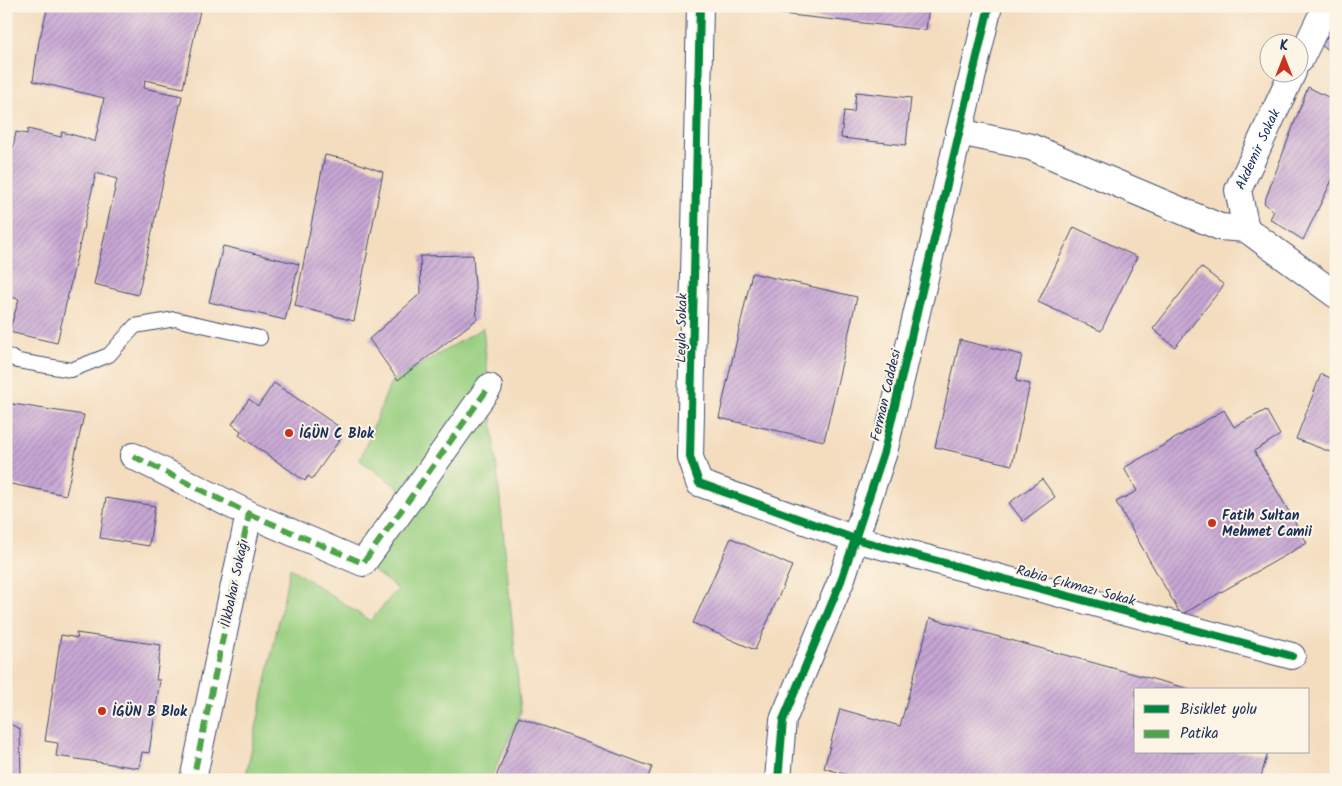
<svg xmlns="http://www.w3.org/2000/svg" width="1342" height="786" font-family="Kalam,sans-serif">
<style>
.green{fill:#99cf81;stroke:#5a7f70}
.building{fill:url(#building-hatch)}
.lines{fill:none;stroke-linecap:round;stroke-linejoin:round}
.lane-casing{stroke:#3c496d;stroke-width:16}
.street-casing{stroke:#3c496d;stroke-width:28}
.lane{stroke:#fff;stroke-width:14}
.street{stroke:#fff;stroke-width:26}
.quiet{stroke:#4fa44a;stroke-width:6;stroke-dasharray:12 6;stroke-linecap:butt}
.cycleway-casing{stroke:#fcf5e5;stroke-width:11}
.cycleway{stroke:#00873e;stroke-width:8}
.poi-dot{fill:#c8321e;stroke:#fcf5e5;stroke-width:2}
.labels{text-anchor:middle;stroke-width:4;stroke-linejoin:round;paint-order:stroke}
.street-label{font-size:14px;fill:#1b2f5e;stroke:#fcf5e5}
.poi-label{font-size:14px;font-weight:bold;fill:#1b2f5e;stroke:#fcf5e5;text-anchor:start}
</style>
<defs>
<pattern id="building-hatch" width="6" height="6" patternUnits="userSpaceOnUse" patternTransform="scale(1.25)"><rect width="6" height="6" fill="#c7a6d4"/><path d="M-1 1l2-2M0 6l6-6M5 7l2-2" fill="none" stroke="#a188af"/></pattern>
</defs>
<rect width="100%" height="100%" fill="#fcf5e5"/>
<filter id="ink" filterUnits="userSpaceOnUse"><feTurbulence type="fractalNoise" baseFrequency=".02" numOctaves="2"/><feDisplacementMap in="SourceGraphic" scale="10" xChannelSelector="R" yChannelSelector="G"/><feConvolveMatrix kernelMatrix="1 2 1 2 8 2 1 2 1" color-interpolation-filters="sRGB"/></filter>
<filter id="wash" filterUnits="userSpaceOnUse"><feTurbulence type="fractalNoise" baseFrequency=".0096" numOctaves="4" result="noise"/><feDisplacementMap in="SourceGraphic" scale="20" xChannelSelector="R" yChannelSelector="G"/><feGaussianBlur stdDeviation="1.12" result="paint"/><feColorMatrix in="noise" values="0 0 0 0 0 0 0 0 0 0 0 0 0 0 0 0 0 1.4 0 .05"/><feComposite in="paint" operator="in"/></filter>
<g filter="url(#wash)">
<rect width="100%" height="100%" fill="#f4ddbf"/>
<path class="green" d="M 483,328 L 521,712 L 490,780 L 245,780 L 290,568 L 370,621 L 398,589 L 363,563 L 411,497 L 360,460 L 391,382 Z"/>
<g id="blocks">
<path class="building" d="M 48,6 L 165,6 L 169,7 L 169,6 L 201,6 L 183,88 L 145,80 L 144,88 L 182,96 L 138,295 L 94,284 L 117,179 L 96,173 L 57,343 L 9,332 L 19,299 L 6,296 L 6,269 L 8,264 L 6,263 L 6,146 L 13,148 L 16,132 L 27,134 L 28,129 L 61,137 L 62,132 L 85,138 L 95,142 L 104,98 L 33,81 L 39,41 Z
M 782,6 L 929,6 L 926,30 L 781,14 Z
M 1336,25 L 1336,56 L 1321,45 Z
M 1308,87 L 1336,101 L 1336,172 L 1303,240 L 1270,219 L 1274,211 L 1264,203 Z
M 856,92 L 911,98 L 906,145 L 841,138 L 844,111 L 854,112 Z
M 325,155 L 349,160 L 383,172 L 354,321 L 295,306 Z
M 1074,227 L 1137,257 L 1101,331 L 1038,302 Z
M 223,246 L 299,264 L 285,320 L 209,302 Z
M 473,255 L 477,319 L 398,380 L 369,339 L 421,293 L 420,256 Z
M 1201,267 L 1224,285 L 1175,347 L 1153,329 Z
M 752,273 L 857,297 L 824,441 L 719,418 Z
M 960,340 L 1022,355 L 1016,381 L 1030,384 L 1012,465 L 935,447 Z
M 1321,374 L 1336,380 L 1336,454 L 1296,439 Z
M 274,383 L 341,428 L 336,435 L 341,438 L 312,479 L 308,476 L 305,481 L 239,435 L 241,431 L 232,424 L 249,399 L 258,406 Z
M 6,403 L 84,415 L 66,495 L 6,483 Z
M 1224,410 L 1234,427 L 1266,410 L 1280,435 L 1254,451 L 1307,543 L 1181,615 L 1116,502 L 1137,491 L 1124,468 Z
M 1042,479 L 1055,497 L 1023,521 L 1009,503 Z
M 106,498 L 155,506 L 149,546 L 100,538 Z
M 731,538 L 792,566 L 755,650 L 693,623 Z
M 930,618 L 1189,689 L 1136,690 L 1136,752 L 1268,752 L 1260,780 L 865,780 L 824,768 L 840,709 L 900,726 Z
M 76,633 L 161,645 L 156,680 L 160,680 L 149,753 L 142,752 L 139,768 L 56,756 L 58,743 L 45,741 L 61,635 L 78,638 Z
M 519,717 L 652,767 L 647,780 L 592,780 L 583,776 L 581,780 L 495,780 Z
M 6,722 L 20,729 L 21,780 L 6,780 Z"/>
</g>
</g>
<g filter="url(#ink)">
<use href="#blocks" fill-opacity="0" stroke="#3c496d" stroke-width="1"/>
<g class="lines">
<defs>
<path id="lane" d="M 6,355 L 18,361 L 71,370 L 109,355 L 135,326 L 175,319 L 260,338"/>
<g id="street">
<path d="M 700,6 L 690,457 L 699,483 L 855,539 L 1292,656"/>
<path d="M 1300,60 L 1326,6"/>
<path d="M 959,132 L 1031,147 L 1220,227 L 1246,229"/>
<path id="s1" d="M 1246,229 L 1238,190 L 1293,72"/>
<path d="M 1246,229 L 1336,295"/>
<path d="M 133,456 L 249,514 L 193,780"/>
<path d="M 249,514 L 363,563 L 411,497 L 489,387"/>
<path d="M 778,780 L 783,720 L 841,581 L 884,452 L 989,6"/>
</g>
</defs>
<use href="#lane" class="lane-casing"/>
<use href="#street" class="street-casing"/>
<use href="#lane" class="lane"/>
<use href="#street" class="street"/>
<path class="quiet" d="M 133,456 L 249,514 L 193,780
M 249,514 L 363,563 L 411,497 L 489,387"/>
<defs>
<path id="cycleway" d="M 700,6 L 690,457 L 699,483 L 855,539 L 1292,656
M 778,780 L 783,720 L 841,581 L 884,452 L 989,6"/>
</defs>
<use href="#cycleway" class="cycleway-casing"/>
<use href="#cycleway" class="cycleway"/>
</g>
</g>
<g class="poi-dot">
<circle cx="289" cy="433" r="5"/>
<circle cx="1212" cy="523" r="5"/>
<circle cx="102" cy="711" r="5"/>
</g>
<g class="labels">
<g class="street-label">
<text dy="5" stroke="none"><textPath href="#s1" startOffset="85">Akdemir Sokak</textPath></text>
<text transform="translate(681 328) rotate(-89)" y="5">Leyla Sokak</text>
<text transform="translate(885 395) rotate(-77)" y="5">Ferman Caddesi</text>
<text transform="translate(234 583) rotate(-78)" y="5">İlkbahar Sokağı</text>
<text transform="translate(1076 585) rotate(15)" y="5">Rabia Çıkmazı Sokak</text>
</g>
<g class="poi-label">
<text x="299" y="438">İGÜN C Blok</text>
<text x="1222" y="520">Fatih Sultan<tspan x="1222" dy="16">Mehmet Camii</tspan></text>
<text x="112" y="716">İGÜN B Blok</text>
</g>
</g>
<rect width="1342" height="786" fill="none" stroke="#fcf5e5" stroke-width="25"/>
<rect x="1134" y="688" width="175" height="65" fill="#fcf5e5" stroke="#a2a6af"/>
<rect x="1144" y="705" width="25" height="8" fill="#00873e" stroke="#a2a6af"/>
<text x="1180" y="714" font-size="15" fill="#1b2f5e">Bisiklet yolu</text>
<rect x="1144" y="730" width="25" height="8" fill="#4fa44a" stroke="#a2a6af"/>
<text x="1180" y="738" font-size="15" fill="#1b2f5e">Patika</text>
<g transform="translate(1284 58)"><circle r="24" fill="#fcf5e5" stroke="#a2a6af"/>
<path d="M0-4L9 19L0 12L-9 19Z" fill="#c8321e"/>
<text y="-8" font-size="14" font-weight="bold" text-anchor="middle" fill="#1b2f5e">K</text>
</g>
</svg>
